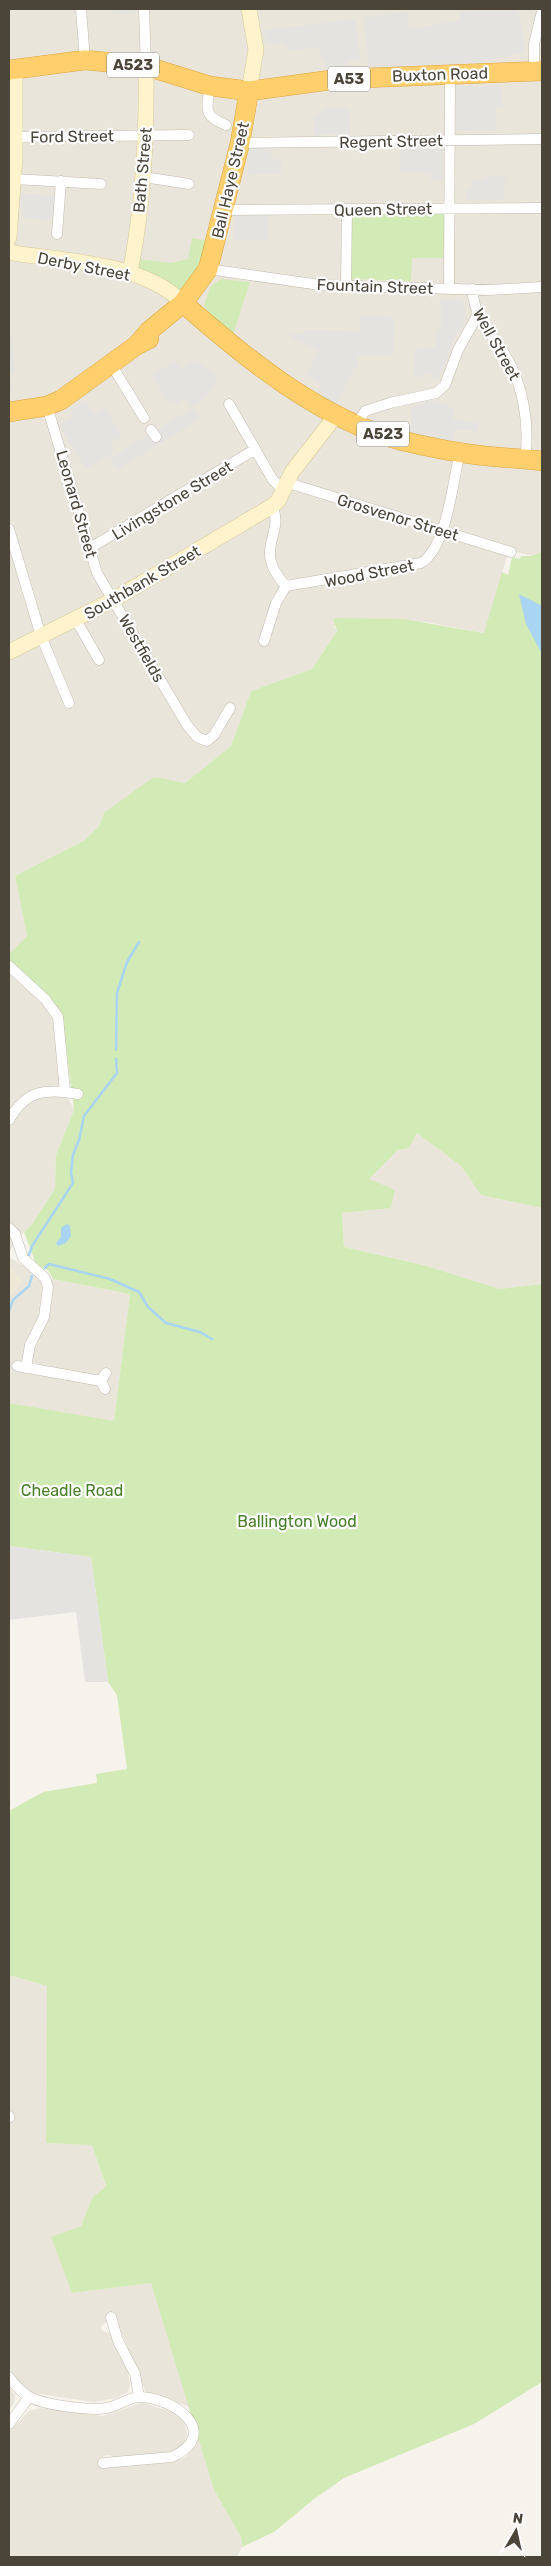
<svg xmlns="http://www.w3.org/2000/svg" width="551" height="2566" font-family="Rubik,sans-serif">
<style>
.residential{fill:#eae5da}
.education{fill:#efe8d6}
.green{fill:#d2eab5}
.parking{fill:#e5e3e0}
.water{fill:#a9d4f2}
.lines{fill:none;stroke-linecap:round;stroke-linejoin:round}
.stream{stroke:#a9d4f2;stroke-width:2.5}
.street-casing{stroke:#c2bbae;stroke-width:11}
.secondary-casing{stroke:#d6c79b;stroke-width:16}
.highway-casing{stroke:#e0a43c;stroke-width:20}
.street{stroke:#fff;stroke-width:10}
.secondary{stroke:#fff3cd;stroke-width:15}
.highway{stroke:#ffcf6e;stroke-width:19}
.labels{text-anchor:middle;stroke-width:4.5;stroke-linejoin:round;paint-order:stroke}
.shield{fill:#fff;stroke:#817c74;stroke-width:1}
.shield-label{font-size:15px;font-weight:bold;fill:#4b4439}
.street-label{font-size:16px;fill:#4b4439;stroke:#fff}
.park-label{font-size:16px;fill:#4a7f2a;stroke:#fff}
</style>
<rect width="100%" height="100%" fill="#f6f3ec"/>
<path class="residential" d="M 9,9 L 542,9 L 542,551 L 532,556 L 509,550 L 485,633 L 426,622 L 334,625 L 337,631 L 312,669 L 251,691 L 231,746 L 185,783 L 104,813 L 99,826 L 85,840 L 15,876 L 27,936 L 9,954 Z
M 9,969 L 53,1011 L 59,1080 L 74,1110 L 56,1155 L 55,1189 L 33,1223 L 14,1242 L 9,1254 Z
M 417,1133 L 461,1166 L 481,1195 L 542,1208 L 542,1284 L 500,1289 L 423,1265 L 344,1247 L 342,1213 L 391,1208 L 369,1179 L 398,1150 L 409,1148 Z
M 9,1257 L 42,1277 L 130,1294 L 114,1422 L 9,1403 L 9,1296 L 22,1281 L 9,1266 Z
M 9,1975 L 47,1986 L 46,2143 L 92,2145 L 106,2187 L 92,2198 L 81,2226 L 72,2293 L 151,2283 L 190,2407 L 146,2392 L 114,2315 L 108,2316 L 107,2322 L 101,2326 L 102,2331 L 110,2333 L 127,2367 L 130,2385 L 128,2392 L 116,2398 L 94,2402 L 33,2393 L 22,2386 L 9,2368 Z
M 9,2387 L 15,2395 L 14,2403 L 9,2411 Z
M 142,2403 L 177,2413 L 185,2425 L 187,2434 L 185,2441 L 180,2448 L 165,2454 L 117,2458 L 109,2455 L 103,2456 L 104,2467 L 172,2462 L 186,2457 L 199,2437 L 214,2490 L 241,2537 L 242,2547 L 237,2557 L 9,2557 L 9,2432 L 29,2411 L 41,2408 L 103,2416 Z"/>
<path class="education" d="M 9,1266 L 22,1281 L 9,1296 Z"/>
<path class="green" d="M 446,210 L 443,258 L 412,258 L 411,281 L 351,279 L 350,212 Z
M 192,238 L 209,241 L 207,258 L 182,294 L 132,272 L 137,259 L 171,263 L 188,259 Z
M 221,279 L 250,282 L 233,335 L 210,317 L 204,305 L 211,286 Z
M 542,551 L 542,1208 L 481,1195 L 461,1166 L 417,1133 L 409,1148 L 398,1150 L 369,1179 L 395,1190 L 391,1208 L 342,1213 L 344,1247 L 423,1265 L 500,1289 L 542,1284 L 542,2382 L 474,2424 L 344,2478 L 314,2499 L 274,2532 L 242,2547 L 241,2537 L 214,2490 L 151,2283 L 72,2293 L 51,2237 L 81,2226 L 92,2198 L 106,2186 L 92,2145 L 46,2143 L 47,1986 L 9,1975 L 9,1811 L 43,1792 L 97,1783 L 96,1774 L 127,1769 L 117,1695 L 108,1682 L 91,1557 L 9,1546 L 9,1403 L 114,1421 L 130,1294 L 53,1279 L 48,1270 L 36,1264 L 24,1232 L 33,1223 L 55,1189 L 56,1155 L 74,1110 L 62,1014 L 45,993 L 9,960 L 9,954 L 27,936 L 15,876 L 85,840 L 99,826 L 104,813 L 154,777 L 185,783 L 231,746 L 251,691 L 312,669 L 337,631 L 333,618 L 403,619 L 484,633 L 502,572 L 508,575 L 512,557 L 520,559 L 521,556 L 532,556 Z"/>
<path class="parking" d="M 113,9 L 138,9 L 138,13 L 114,14 Z
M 481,9 L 518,9 L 525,47 L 523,53 L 477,63 L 438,63 L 369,71 L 364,18 L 406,12 L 410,29 L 460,20 L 459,12 Z
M 356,19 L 360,59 L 347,60 L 346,72 L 327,72 L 325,58 L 321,58 L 320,47 L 286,51 L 285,43 L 266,44 L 264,30 Z
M 501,85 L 503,107 L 496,108 L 497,130 L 456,130 L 455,86 Z
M 322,108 L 350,108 L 350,134 L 314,135 L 314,115 L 322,115 Z
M 400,146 L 443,146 L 443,181 L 431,181 L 430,173 L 400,173 Z
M 248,148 L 271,148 L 271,159 L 281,159 L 281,174 L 248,175 Z
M 487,176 L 505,176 L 504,200 L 466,200 L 466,188 L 472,188 L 472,179 L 483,179 Z
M 17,193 L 56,196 L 54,220 L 23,218 L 23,208 L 16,204 Z
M 267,211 L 268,240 L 234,240 L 235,212 Z
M 441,300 L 462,300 L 465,315 L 463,326 L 454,340 L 439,379 L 434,380 L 431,373 L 414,379 L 415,349 L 435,348 L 437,330 L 441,329 Z
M 360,316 L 394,317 L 393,355 L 360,355 L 357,357 L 359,367 L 354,369 L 337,404 L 317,394 L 321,385 L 306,375 L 319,351 L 291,337 L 291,334 L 302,334 L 304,330 L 360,331 Z
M 9,337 L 12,337 L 15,373 L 10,373 L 12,391 L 9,392 Z
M 195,360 L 216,375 L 215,385 L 205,398 L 191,407 L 186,398 L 176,404 L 173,400 L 168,403 L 152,375 L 175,361 L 181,369 Z
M 85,400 L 94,414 L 105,408 L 122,436 L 110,443 L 115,452 L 86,469 L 59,425 L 74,416 L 70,409 Z
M 432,400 L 455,409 L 453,419 L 478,423 L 478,431 L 454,430 L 453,444 L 409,435 L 412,419 L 410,408 Z
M 193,408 L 200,419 L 117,470 L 110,458 Z
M 9,1546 L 91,1557 L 108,1682 L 85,1682 L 76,1612 L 9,1620 Z"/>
<path class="water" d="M 519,594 L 542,606 L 542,654 L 526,624 Z
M 67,1224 L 70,1226 L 71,1236 L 66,1243 L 58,1246 L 56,1243 L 61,1237 L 61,1228 Z"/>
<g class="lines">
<path class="stream" d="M 116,1050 L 117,993 L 127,962 L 139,942
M 29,1255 L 32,1246 L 73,1183 L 71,1173 L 73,1155 L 79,1140 L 84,1116 L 117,1073 L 116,1059
M 45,1268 L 49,1264 L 110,1279 L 139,1292 L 148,1307 L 166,1323 L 200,1332 L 212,1339
M 9,1311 L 13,1300 L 29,1286 L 32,1276"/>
<defs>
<path id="street" d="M 81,9 L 85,60
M 144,9 L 146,66
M 534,71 L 534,44 L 542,11
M 210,86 C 207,108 202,116 226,125
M 16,137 L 189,135
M 240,143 L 542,139
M 144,177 L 189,184
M 14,179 L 101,184
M 224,210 L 542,208
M 57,234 L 61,181
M 208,269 L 320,285 L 489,290 L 542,287
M 346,286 L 347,209
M 449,288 L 450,73
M 472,289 C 476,322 487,327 504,353 C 523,382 530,425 525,459
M 111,364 L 144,418
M 229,404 L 273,480 L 282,489
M 47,406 L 97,573 L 187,725 L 197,737 L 207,741 L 214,735 L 230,708
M 357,424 L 365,411 L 390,403 L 436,393 L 445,385 L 458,350 L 477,316
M 151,430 L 156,437
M 285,482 L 511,552
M 272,506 C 286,534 251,549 286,586
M 9,529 L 41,636 L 69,703
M 90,548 L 254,450
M 286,586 L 421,563 C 447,548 453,480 460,452
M 76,620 L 99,660
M 264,641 L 276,603 L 286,586
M 9,966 L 45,999 L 58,1017 L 65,1092
M 9,1120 C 26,1090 46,1088 78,1094
M 9,1228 L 15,1234 L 23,1258 L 45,1278 L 48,1287 L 44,1317 L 30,1345 L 26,1368
M 17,1366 L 101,1381
M 105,1389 L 101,1381 L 106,1373
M 9,2116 L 9,2118
M 111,2317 L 118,2341 L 135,2374 L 139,2397
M 9,2377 C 14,2384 20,2391 28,2396 C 42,2405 91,2411 107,2408 C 118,2406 129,2397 140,2397 C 175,2398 222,2433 172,2457 L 103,2463
M 9,2424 L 29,2397"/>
<path id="secondary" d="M 249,9 L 256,50 L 249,91
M 9,238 L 15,157 L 15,69
M 9,250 L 13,253 C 65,261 145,263 183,303
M 127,273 L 131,267 C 144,200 147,134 146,66
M 9,652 L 113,600 L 272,506 L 278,501 L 292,472 L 337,414"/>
<path id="highway" d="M 9,70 L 85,60 L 106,62 L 146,66 L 210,86 L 249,91 L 338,79 L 542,71
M 183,303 C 244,357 322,421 403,441 C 428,447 453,452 478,455 C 499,458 521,458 542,461
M 137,345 L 149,331 L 183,303 L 208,269 L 240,143 L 249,91
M 9,412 L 47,406 L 61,400 L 137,345 L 149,339"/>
</defs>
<use href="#street" class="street-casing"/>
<use href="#secondary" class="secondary-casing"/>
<use href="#highway" class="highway-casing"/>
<use href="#street" class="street"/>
<use href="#secondary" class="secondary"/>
<use href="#highway" class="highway"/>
</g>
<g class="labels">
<g class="shield">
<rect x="107" y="52.5" width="52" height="25" rx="4"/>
<rect x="328" y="66.5" width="42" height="25" rx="4"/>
<rect x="357" y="421.5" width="52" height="25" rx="4"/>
</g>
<g class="shield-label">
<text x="133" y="70">A523</text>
<text x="349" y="84">A53</text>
<text x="383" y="439">A523</text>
</g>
<g class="street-label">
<text transform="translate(440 74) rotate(-2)" y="6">Buxton Road</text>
<text transform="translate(72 136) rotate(-1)" y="6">Ford Street</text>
<text transform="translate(391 141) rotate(-1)" y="6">Regent Street</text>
<text transform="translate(142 170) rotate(-85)" y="6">Bath Street</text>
<text transform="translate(230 180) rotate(-77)" y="6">Ball Haye Street</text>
<text transform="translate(383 209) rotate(-1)" y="6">Queen Street</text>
<text transform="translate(84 266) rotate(11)" y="6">Derby Street</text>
<text transform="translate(375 286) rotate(2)" y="6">Fountain Street</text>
<text transform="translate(497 344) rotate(61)" y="6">Well Street</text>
<text transform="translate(172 500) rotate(-31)" y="6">Livingstone Street</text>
<text transform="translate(77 504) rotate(74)" y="6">Leonard Street</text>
<text transform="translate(398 517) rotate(17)" y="6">Grosvenor Street</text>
<text transform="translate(369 573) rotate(-11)" y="6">Wood Street</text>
<text transform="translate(142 582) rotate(-30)" y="6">Southbank Street</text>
<text transform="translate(142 648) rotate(60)" y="6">Westfields</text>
</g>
<g class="park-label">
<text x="72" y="1496">Cheadle Road</text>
<text x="297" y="1527">Ballington Wood</text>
</g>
</g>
<rect width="551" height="2566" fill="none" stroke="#4b4439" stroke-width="20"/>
<g transform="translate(516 2531) rotate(9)" stroke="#ffffff" stroke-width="4" paint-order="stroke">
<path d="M0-4L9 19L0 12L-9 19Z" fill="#4b4439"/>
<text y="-8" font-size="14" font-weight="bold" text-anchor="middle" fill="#4b4439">N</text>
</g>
</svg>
